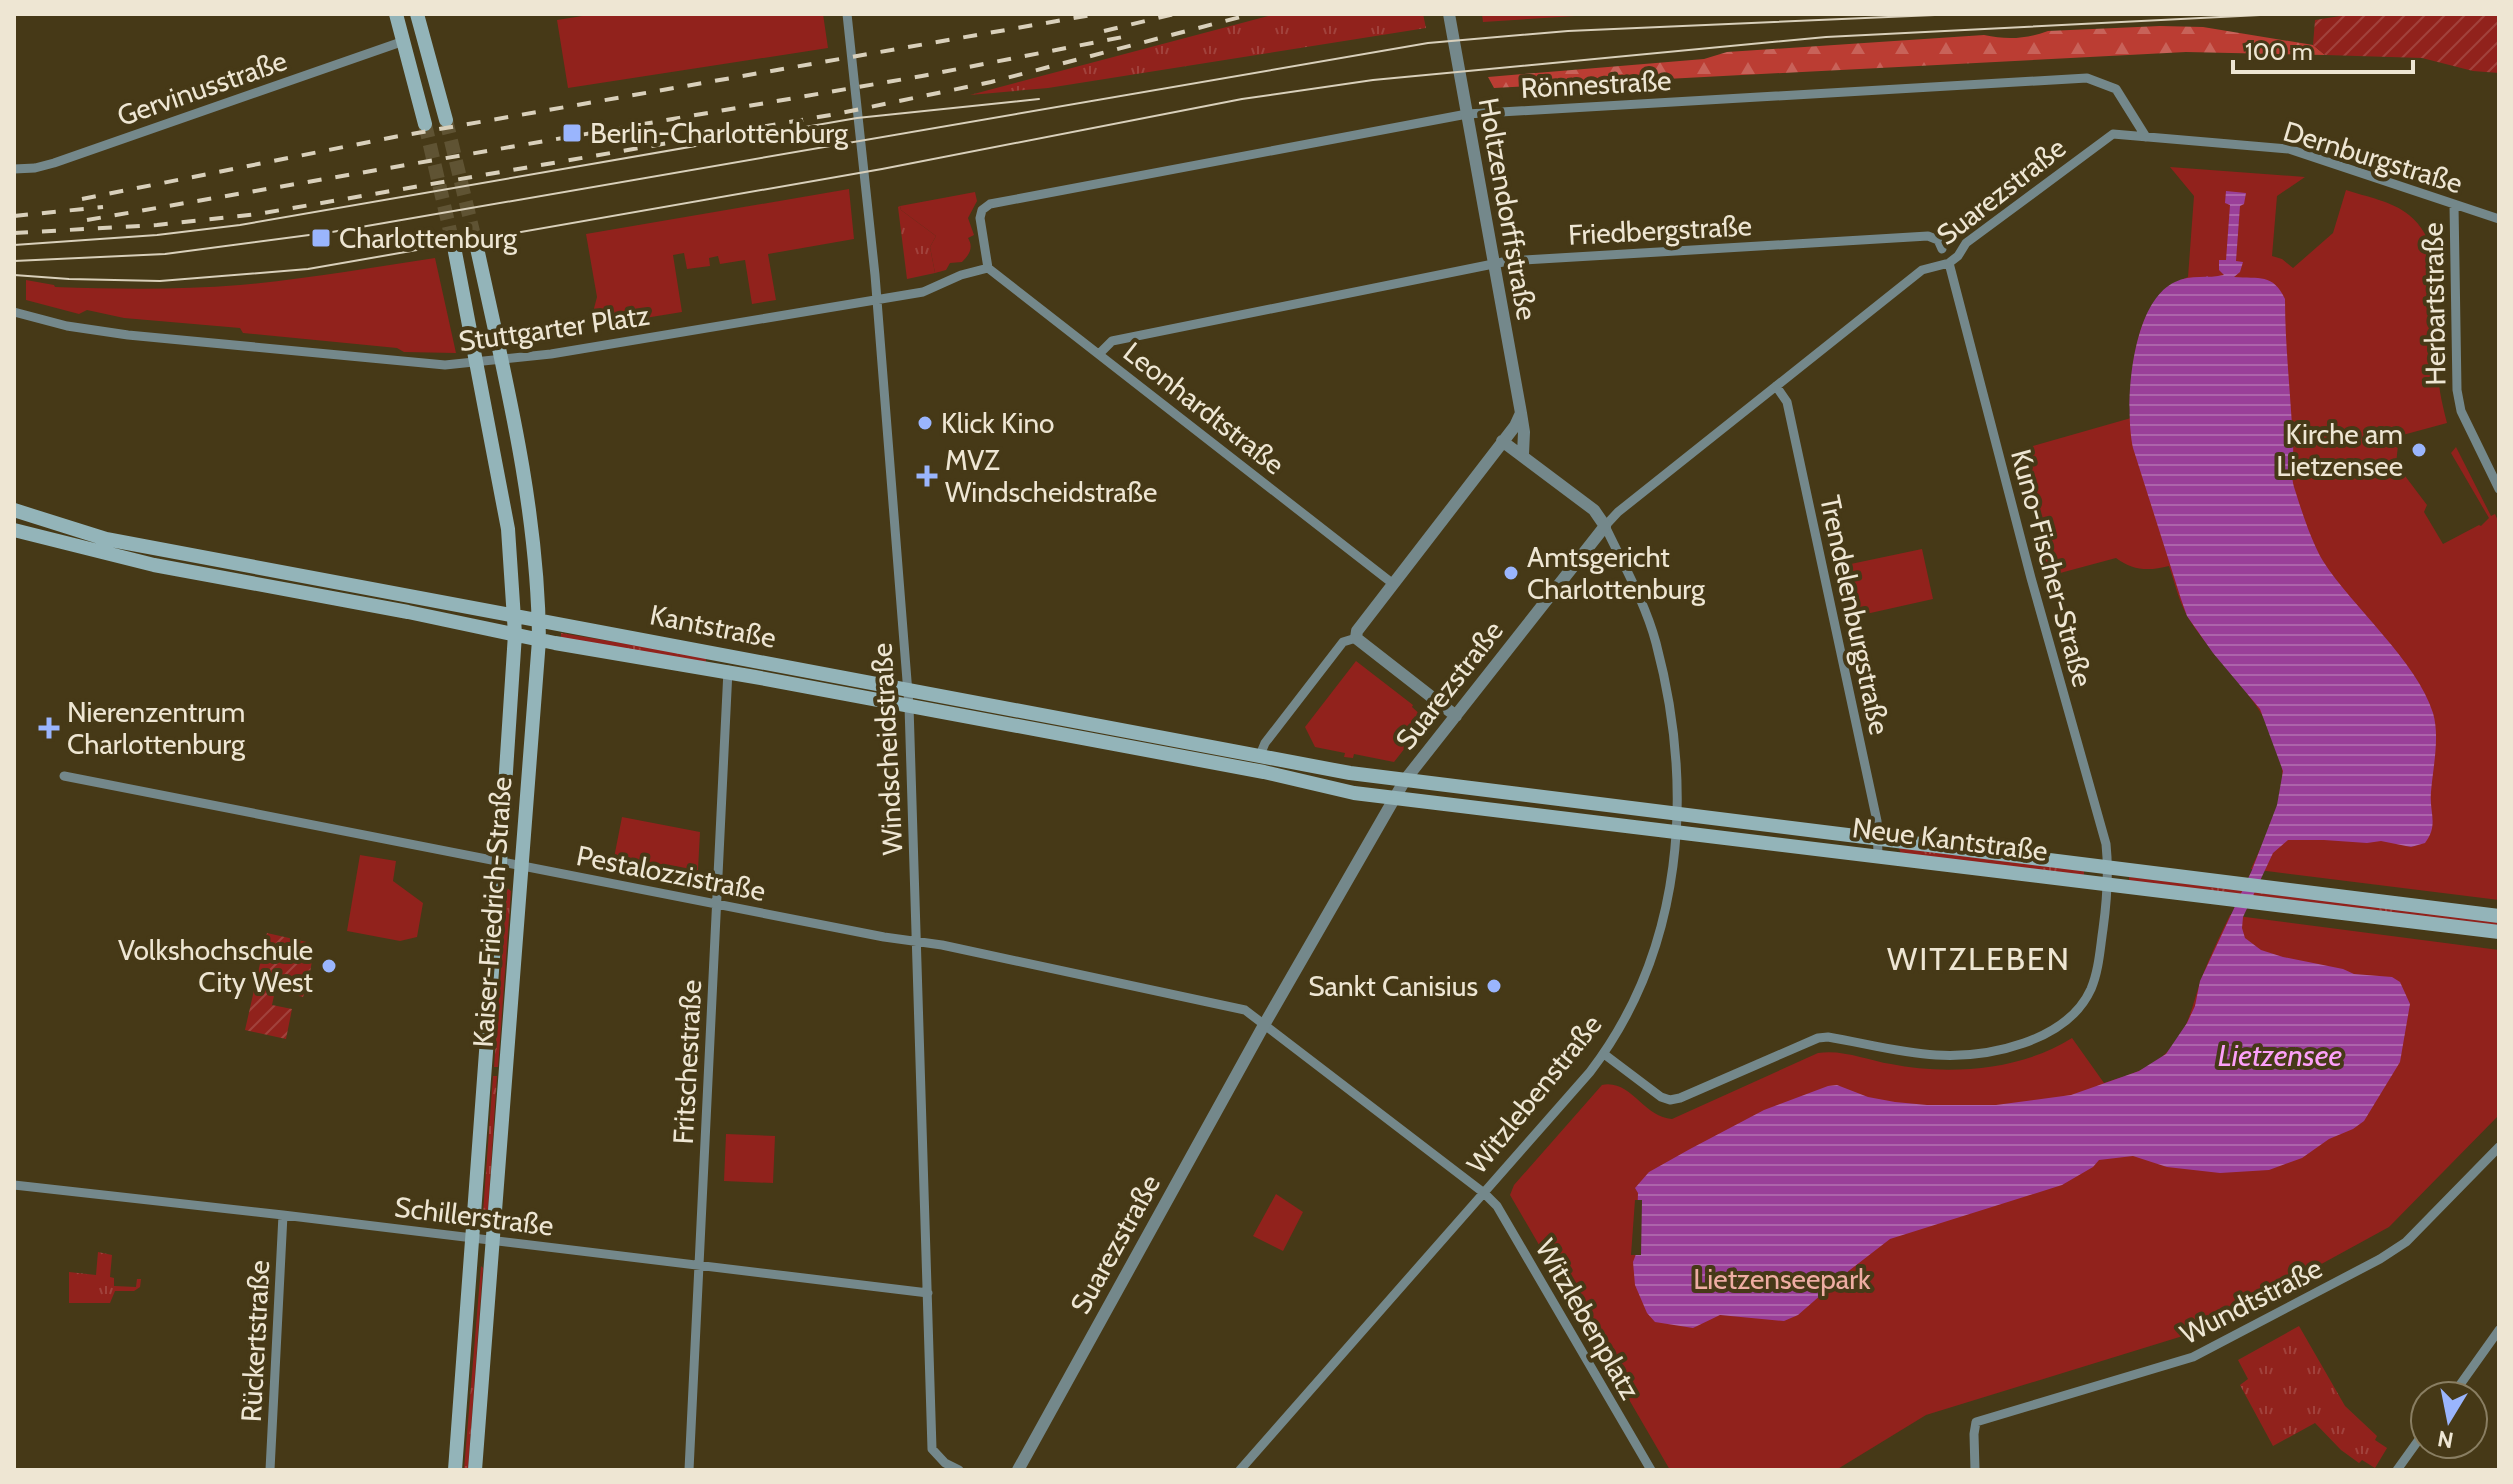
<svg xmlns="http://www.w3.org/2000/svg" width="2513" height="1484" font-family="Cabin,sans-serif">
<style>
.grass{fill:url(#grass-tufts)}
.forest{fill:url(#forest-firs)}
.park{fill:#91221c}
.garden{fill:url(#garden-furrows)}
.water{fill:url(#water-rules)}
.pier{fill:#463917}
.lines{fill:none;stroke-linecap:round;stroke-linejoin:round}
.secondary-tunnel{stroke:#5f5333;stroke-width:14;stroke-dasharray:14 7;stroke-linecap:butt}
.minor{stroke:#74888b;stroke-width:9}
.tertiary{stroke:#74888b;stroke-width:12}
.secondary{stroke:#93b4b9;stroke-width:14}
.tram{stroke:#d9d0bb;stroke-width:2}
.rail{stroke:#d9d0bb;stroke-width:4;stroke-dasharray:14 14;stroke-linecap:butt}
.poi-dot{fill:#9ab5fd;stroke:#463917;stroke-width:3}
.labels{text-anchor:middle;stroke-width:8;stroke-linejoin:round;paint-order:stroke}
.street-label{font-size:28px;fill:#eee6d3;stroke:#463917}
.poi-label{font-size:28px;fill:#eee6d3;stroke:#463917;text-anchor:start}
.park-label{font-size:28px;fill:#eeada3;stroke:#463917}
.water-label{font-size:30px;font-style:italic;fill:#fca0f8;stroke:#463917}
.quarter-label{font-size:32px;letter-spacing:2px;fill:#eee6d3;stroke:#463917}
</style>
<defs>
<pattern id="grass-tufts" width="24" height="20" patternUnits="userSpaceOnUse" patternTransform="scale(2)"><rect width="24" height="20" fill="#91221c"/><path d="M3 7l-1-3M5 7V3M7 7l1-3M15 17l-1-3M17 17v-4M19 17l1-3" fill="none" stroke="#a1423c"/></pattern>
<pattern id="forest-firs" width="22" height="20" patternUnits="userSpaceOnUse" patternTransform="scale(2)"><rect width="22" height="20" fill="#bb3d33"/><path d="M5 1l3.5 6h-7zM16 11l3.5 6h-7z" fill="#c86259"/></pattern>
<pattern id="garden-furrows" width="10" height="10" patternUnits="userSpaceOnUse" patternTransform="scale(2)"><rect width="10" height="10" fill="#91221c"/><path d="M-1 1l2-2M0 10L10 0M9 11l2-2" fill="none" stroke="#a1423c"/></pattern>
<pattern id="water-rules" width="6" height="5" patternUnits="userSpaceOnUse" patternTransform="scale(2)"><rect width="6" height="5" fill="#9a3f99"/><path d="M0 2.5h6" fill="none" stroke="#ad64ab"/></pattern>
</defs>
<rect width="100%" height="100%" fill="#463917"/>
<path class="grass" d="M 1276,14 L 1423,14 L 1426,28 L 1048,88 L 970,95 Z
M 1482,14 L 1606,14 L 1483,22 Z
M 900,206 L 901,210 L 936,236 L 930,247 L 935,273 L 907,279 L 898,207 Z
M 561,633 L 706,657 L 706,663 L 561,638 Z
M 1899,848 L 2084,871 L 2084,876 L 1901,854 Z
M 2129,877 L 2499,921 L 2499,926 L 2129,882 Z
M 507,888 L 511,891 L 498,1067 L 494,1067 Z
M 493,1076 L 497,1076 L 488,1211 L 486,1214 L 483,1212 Z
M 98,1252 L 112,1255 L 110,1277 L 114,1278 L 114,1286 L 136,1287 L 137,1279 L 141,1279 L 140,1287 L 134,1291 L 115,1291 L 110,1303 L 69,1303 L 69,1272 L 96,1275 Z
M 481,1266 L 483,1268 L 468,1470 L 464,1470 Z
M 2299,1326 L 2345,1406 L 2377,1436 L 2375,1440 L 2387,1448 L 2375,1468 L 2362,1460 L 2359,1463 L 2341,1450 L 2315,1423 L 2273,1446 L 2240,1385 L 2248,1379 L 2238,1360 Z"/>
<path class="forest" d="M 2160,26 L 2203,27 L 2313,45 L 2325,55 L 2186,52 L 1494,88 L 1488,77 L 1704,59 L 1727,52 L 1984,35 C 2007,40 2026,39 2048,31 Z"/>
<path class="park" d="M 595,14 L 823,14 L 828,48 L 568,88 L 557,20 Z
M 2170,167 L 2305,177 L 2277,196 L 2272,256 L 2282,259 L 2293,268 L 2333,233 L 2346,190 C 2367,197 2392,201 2409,215 C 2450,247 2436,327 2438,374 C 2439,391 2443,407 2447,423 L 2399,436 L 2396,464 L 2427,505 L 2424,512 L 2443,544 L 2479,525 L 2481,526 L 2489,518 L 2451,453 L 2456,447 L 2491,516 L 2495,514 L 2499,523 L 2499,900 L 2251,869 C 2264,840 2286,802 2282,769 C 2276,710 2219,667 2189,619 C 2179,603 2175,583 2169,566 C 2149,571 2133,571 2116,558 L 2049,576 L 2019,450 L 2131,418 C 2132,367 2132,299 2188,277 L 2194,196 Z
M 849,189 L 854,239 L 768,254 L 776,300 L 752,304 L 745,260 L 720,264 L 718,256 L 709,258 L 710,266 L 687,269 L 684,253 L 673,255 L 682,312 L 602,325 L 601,318 L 592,316 L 597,297 L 586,234 Z
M 975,192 L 977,201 L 968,218 L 974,235 L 968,238 C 974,248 969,255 962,262 L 950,263 L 946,270 L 935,273 L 930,247 L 936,236 L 901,210 L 900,206 Z
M 435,258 L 456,353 L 404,352 L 397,348 L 243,333 L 240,328 L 124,318 L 87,310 L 79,314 L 26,300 L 26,280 L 54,285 L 55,287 C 117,289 178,290 240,285 C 305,279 370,268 435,258 Z
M 1922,549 L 1933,599 L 1857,616 L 1846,565 Z
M 1356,661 L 1413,705 L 1412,707 L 1424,718 L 1423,725 L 1394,762 L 1354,754 L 1353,758 L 1344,757 L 1345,753 L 1315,747 L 1305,727 Z
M 622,817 L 700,832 L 698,870 L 689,877 L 613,863 Z
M 360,855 L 396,861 L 393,881 L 423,903 L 417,937 L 400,941 L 347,931 Z
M 2230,915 L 2499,950 L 2499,1115 L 2389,1227 L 2199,1331 L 1926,1415 L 1836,1470 L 1670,1470 L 1510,1195 L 1514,1185 L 1602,1085 C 1631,1079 1644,1118 1672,1119 L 1818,1053 C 1842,1049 1867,1060 1891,1064 C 1949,1076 2022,1070 2072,1038 L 2104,1083 C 2125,1076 2149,1070 2165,1054 C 2189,1033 2192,1004 2202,977 C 2210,956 2220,935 2230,915 Z
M 726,1134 L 775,1136 L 773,1183 L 724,1181 Z
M 1276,1194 L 1303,1212 L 1283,1251 L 1253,1236 Z"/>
<path class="garden" d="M 2353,14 L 2499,14 L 2499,73 L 2473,71 L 2422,58 L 2325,55 L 2313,45 L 2315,20 Z
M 267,933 L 311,943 L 314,948 L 307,991 L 305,991 L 303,997 L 290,994 L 290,989 L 276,986 L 272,1005 L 292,1009 L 286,1039 L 245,1030 Z"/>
<path class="water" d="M 2226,191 L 2246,193 L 2244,204 L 2240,206 L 2236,261 L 2243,262 L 2240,272 L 2234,277 C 2259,279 2273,273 2285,299 C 2285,348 2291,396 2293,445 C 2294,459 2290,474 2294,487 C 2301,509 2311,541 2323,561 C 2353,608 2417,661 2433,713 C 2440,737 2433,767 2431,792 C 2429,812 2439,825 2425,843 L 2411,847 L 2381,841 L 2367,843 L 2324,840 L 2288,840 L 2273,853 L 2243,917 L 2242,928 L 2245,938 L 2261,950 L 2283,957 L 2343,969 L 2354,974 L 2392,977 L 2400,982 L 2410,1004 L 2400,1062 L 2364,1121 L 2353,1129 L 2329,1139 L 2302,1158 L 2269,1170 L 2220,1173 L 2167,1167 L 2133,1156 L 2099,1160 L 2093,1167 L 2062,1185 L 1890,1239 L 1846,1273 L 1798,1315 L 1784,1321 L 1720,1315 L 1693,1328 L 1655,1322 L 1647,1313 L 1635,1285 L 1633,1262 L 1636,1254 L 1638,1193 L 1635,1188 L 1649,1172 L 1690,1149 L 1764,1110 L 1828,1086 L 1837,1085 L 1868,1097 L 1895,1102 L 1927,1105 L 1996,1105 L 2071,1095 L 2139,1071 L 2166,1054 L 2187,1023 L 2195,1006 L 2200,981 L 2252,870 L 2277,805 L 2283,771 L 2260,709 L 2213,653 L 2187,616 L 2181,599 L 2133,448 C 2124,406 2131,302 2175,282 C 2191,274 2208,279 2224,275 L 2219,270 L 2219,260 L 2226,260 L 2230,205 L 2225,203 Z"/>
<path class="pier" d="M 1635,1200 L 1642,1200 L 1641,1255 L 1631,1255 Z"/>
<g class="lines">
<path class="secondary-tunnel" d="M 446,120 L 477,248
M 425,124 L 455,252"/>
<path class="minor" d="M 847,14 L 875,275 L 909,706 L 932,1449 L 945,1463 L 959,1470
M 14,169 L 35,168 L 54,163 L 404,41
M 2454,205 L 2457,390 L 2461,411 L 2499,489
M 988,268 L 1392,583
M 14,312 L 67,326 L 128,335 L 445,365 L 551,354 L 923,292 L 961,275 L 988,268 L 980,218 L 982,210 L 990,204 L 1467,114 L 2087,78 L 2116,89 L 2146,137
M 1099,354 L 1112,341 L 1508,261 L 1928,236 L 1938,240 L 1942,249
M 1776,386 L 1787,402 L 1877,821 L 1878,856
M 1260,755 L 1265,743 L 1343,642 L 1356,638
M 64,776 L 884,937 L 942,945 L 1245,1010 L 1484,1193 L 1497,1206 L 1651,1470
M 1604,1054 L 1661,1097 L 1670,1100 L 1680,1098 L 1818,1038 L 1828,1037 C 1864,1043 1900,1053 1936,1055 C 1988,1058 2067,1042 2091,989 C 2099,970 2100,949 2103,929 C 2107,900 2109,873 2106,844 L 2031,578 L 1949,263
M 14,1185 L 283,1215 L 928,1293
M 2452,1396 L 2499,1330
M 270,1470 L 283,1215
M 689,1470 L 728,670
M 1240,1470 L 1590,1072 C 1684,949 1695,790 1656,643 C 1645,602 1623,564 1605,526 L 1618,512 L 1922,270 L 1949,263 L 1958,256 L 1966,243 L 2113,134 L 2289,149 L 2499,219
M 1975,1470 L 1974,1434 L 1976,1422 L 2193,1357 L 2380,1259 L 2406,1242 L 2499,1147
M 2397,1470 L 2425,1431"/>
<path class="tertiary" d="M 1449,14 L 1521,413 L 1524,432 L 1523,454
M 1456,716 L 1356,638 L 1357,631 L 1515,426 L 1521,413
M 1018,1470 L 1264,1025 L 1405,780 L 1605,526 L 1594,510 L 1502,441"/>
<path class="secondary" d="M 396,14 L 425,124
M 417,14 L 446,120
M 455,252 L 508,529 L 515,634 L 500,863 L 455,1470
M 14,510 L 106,539 L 1350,773 L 2499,916
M 14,530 L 154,565 L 408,612 L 555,643 L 755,677 L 1264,772 L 1354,793 L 2499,932
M 475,1470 L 539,640 C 538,507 505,377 477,248"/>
<path class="tram" d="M 14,245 L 157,235 L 240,225 L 857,118 L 1039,99
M 14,261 L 165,254 L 332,232 L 1428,43 L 1568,31 L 1958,14
M 14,275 L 69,279 L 160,281 L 308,269 L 882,169 L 1242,99 L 1373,80 L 1826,37 L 2280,14"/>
<path class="rail" d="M 1104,31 L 1174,14
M 82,199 L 394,137 L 1097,14
M 14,216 L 103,207
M 87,220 L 922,76 L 1123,37
M 14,233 L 157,225 L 258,214 L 836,114 L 991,82 L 1252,14"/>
</g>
<g class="poi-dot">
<rect x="562" y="123" width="20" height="20" rx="4"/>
<rect x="311" y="228" width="20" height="20" rx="4"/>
<circle cx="925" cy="423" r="8"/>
<circle cx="2419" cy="450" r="8"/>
<path d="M923 464h8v8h8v8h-8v8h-8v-8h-8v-8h8z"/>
<circle cx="1511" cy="573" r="8"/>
<path d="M45 716h8v8h8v8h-8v8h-8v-8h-8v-8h8z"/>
<circle cx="329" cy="966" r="8"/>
<circle cx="1494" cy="986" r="8"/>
</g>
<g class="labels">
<g class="street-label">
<text transform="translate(1596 84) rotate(-3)" y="10">Rönnestraße</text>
<text transform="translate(202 88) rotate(-19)" y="10">Gervinusstraße</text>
<text transform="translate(2373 157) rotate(17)" y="10">Dernburgstraße</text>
<text transform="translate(2001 191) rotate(-38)" y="10">Suarezstraße</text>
<text transform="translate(1508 209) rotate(80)" y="10">Holtzendorffstraße</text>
<text transform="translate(1660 230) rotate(-3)" y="10">Friedbergstraße</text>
<text transform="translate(2434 304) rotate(-91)" y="10">Herbartstraße</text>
<text transform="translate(554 328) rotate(-8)" y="10">Stuttgarter Platz</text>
<text transform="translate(1204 408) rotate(38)" y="10">Leonhardtstraße</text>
<text transform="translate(2052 568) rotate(75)" y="10">Kuno-Fischer-Straße</text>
<text transform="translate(1855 615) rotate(78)" y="10">Trendelenburgstraße</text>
<text transform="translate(713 626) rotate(11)" y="10">Kantstraße</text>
<text transform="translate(1449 685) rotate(-52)" y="10">Suarezstraße</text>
<text transform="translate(887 749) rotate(-93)" y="10">Windscheidstraße</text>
<text transform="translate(1950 839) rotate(7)" y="10">Neue Kantstraße</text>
<text transform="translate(671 873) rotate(11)" y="10">Pestalozzistraße</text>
<text transform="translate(492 912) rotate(-86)" y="10">Kaiser-Friedrich-Straße</text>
<text transform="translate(687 1062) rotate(-87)" y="10">Fritschestraße</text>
<text transform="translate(1534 1094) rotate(-51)" y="10">Witzlebenstraße</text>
<text transform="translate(474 1216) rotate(7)" y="10">Schillerstraße</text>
<text transform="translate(1115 1244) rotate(-61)" y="10">Suarezstraße</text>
<text transform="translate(2251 1301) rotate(-27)" y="10">Wundtstraße</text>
<text transform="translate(1588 1319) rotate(60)" y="10">Witzlebenplatz</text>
<text transform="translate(255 1341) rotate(-87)" y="10">Rückertstraße</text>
</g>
<g class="poi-label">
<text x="590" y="143">Berlin-Charlottenburg</text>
<text x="339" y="248">Charlottenburg</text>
<text x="941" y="433">Klick Kino</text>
<text x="2403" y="444" text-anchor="end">Kirche am<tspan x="2403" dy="32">Lietzensee</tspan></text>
<text x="945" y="470">MVZ<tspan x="945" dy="32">Windscheidstraße</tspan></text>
<text x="1527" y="567">Amtsgericht<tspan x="1527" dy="32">Charlottenburg</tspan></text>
<text x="67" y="722">Nierenzentrum<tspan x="67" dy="32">Charlottenburg</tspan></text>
<text x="313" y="960" text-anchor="end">Volkshochschule<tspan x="313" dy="32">City West</tspan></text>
<text x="1478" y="996" text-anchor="end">Sankt Canisius</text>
</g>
<g class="park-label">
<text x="1782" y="1289">Lietzenseepark</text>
</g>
<g class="water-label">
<text x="2280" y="1066">Lietzensee</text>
</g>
<g class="quarter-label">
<text x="1979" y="970">WITZLEBEN</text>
</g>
</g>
<rect width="2513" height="1484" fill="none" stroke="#eee6d3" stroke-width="32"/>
<g transform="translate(2449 1420) rotate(190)"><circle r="38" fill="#463917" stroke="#897e62" stroke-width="2"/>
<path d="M0-6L14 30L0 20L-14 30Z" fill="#9ab5fd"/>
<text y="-12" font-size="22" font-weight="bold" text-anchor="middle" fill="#eee6d3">N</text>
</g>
<path d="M2233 60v12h180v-12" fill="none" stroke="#eee6d3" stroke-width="4"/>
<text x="2245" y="60" font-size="24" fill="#eee6d3" stroke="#463917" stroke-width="6" paint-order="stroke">100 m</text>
</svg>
